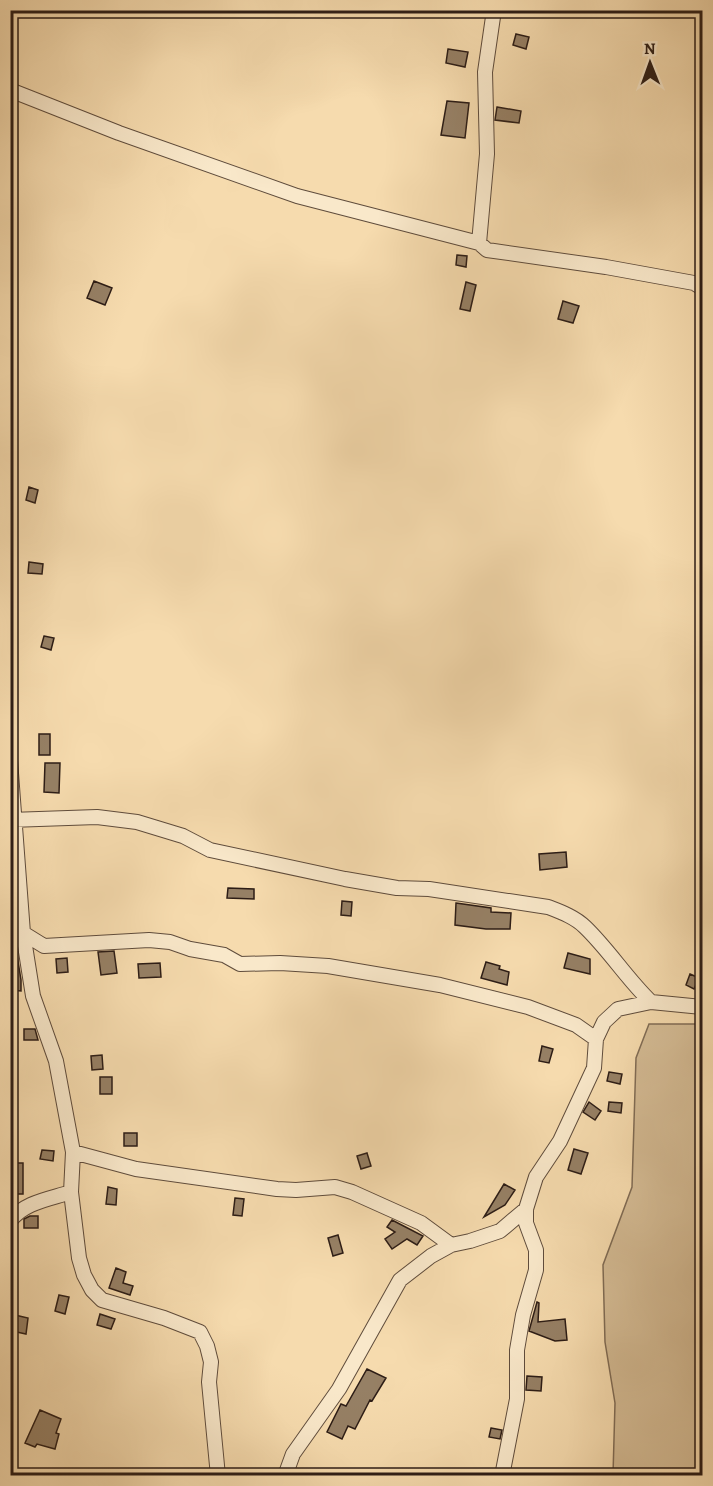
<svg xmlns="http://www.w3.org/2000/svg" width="713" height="1486" font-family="Alegreya,serif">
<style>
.green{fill:#d4bb94;stroke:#806c55;stroke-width:1.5}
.building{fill:#968065;stroke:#2d1d16;stroke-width:1.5}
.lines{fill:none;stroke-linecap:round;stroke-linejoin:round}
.minor-casing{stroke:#5f4c3c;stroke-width:16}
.minor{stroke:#f9e8ca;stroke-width:14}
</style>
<rect width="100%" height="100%" fill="#f6dbae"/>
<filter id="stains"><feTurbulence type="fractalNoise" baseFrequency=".00333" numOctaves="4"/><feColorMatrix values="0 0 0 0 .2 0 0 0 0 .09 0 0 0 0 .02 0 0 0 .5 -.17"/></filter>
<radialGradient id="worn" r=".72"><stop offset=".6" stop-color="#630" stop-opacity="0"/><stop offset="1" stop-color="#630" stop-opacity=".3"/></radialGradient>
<path class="green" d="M 649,1024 L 702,1024 L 702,1475 L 613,1475 L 615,1403 L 605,1342 L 603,1265 L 632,1187 L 636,1058 Z"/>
<path class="building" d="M 516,34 L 529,37 L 526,49 L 513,45 Z
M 448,49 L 468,52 L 465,67 L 446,63 Z
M 447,101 L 469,103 L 465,138 L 441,135 Z
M 497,107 L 521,111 L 519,123 L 495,120 Z
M 457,255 L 467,256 L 466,267 L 456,265 Z
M 94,281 L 112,288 L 105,305 L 87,298 Z
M 466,282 L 476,285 L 470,311 L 460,309 Z
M 563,301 L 579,306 L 573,323 L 558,319 Z
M 29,487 L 38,490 L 35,503 L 26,500 Z
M 29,562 L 43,564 L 42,574 L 28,573 Z
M 44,636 L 54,638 L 51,650 L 41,647 Z
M 39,734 L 50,734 L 50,755 L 39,755 Z
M 45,763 L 60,763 L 59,793 L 44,792 Z
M 566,852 L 567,867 L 540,870 L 539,854 Z
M 228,888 L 254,889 L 254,899 L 227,898 Z
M 342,901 L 352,902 L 351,916 L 341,915 Z
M 456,903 L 491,908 L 491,912 L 511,913 L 510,929 L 486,929 L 455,925 Z
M 11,949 L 16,949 L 21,980 L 21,991 L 11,990 Z
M 114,951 L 117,973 L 101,975 L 98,952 Z
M 568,953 L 590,959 L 590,974 L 564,968 Z
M 67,958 L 68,972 L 57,973 L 56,959 Z
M 486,962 L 500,966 L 499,969 L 509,972 L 507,985 L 481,978 Z
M 160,963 L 161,977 L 139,978 L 138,964 Z
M 690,974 L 699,978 L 694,989 L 686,985 Z
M 24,1029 L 35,1029 L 38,1040 L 24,1040 Z
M 542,1046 L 553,1049 L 549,1063 L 539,1061 Z
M 102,1055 L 103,1069 L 92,1070 L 91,1056 Z
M 609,1072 L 622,1074 L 620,1084 L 607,1081 Z
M 100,1077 L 112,1077 L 112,1094 L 100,1094 Z
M 589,1102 L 601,1111 L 595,1120 L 583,1112 Z
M 609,1102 L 622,1103 L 621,1113 L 608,1111 Z
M 124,1133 L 137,1133 L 137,1146 L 124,1146 Z
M 574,1149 L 588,1153 L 581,1174 L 568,1170 Z
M 42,1150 L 54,1151 L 53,1161 L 40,1159 Z
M 367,1153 L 371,1166 L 361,1169 L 357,1156 Z
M 13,1163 L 23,1163 L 23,1194 L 10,1194 Z
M 504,1184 L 515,1190 L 505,1205 L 484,1217 Z
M 108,1187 L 117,1189 L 116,1205 L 106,1204 Z
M 235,1198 L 244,1199 L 242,1216 L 233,1215 Z
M 30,1216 L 38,1216 L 38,1228 L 24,1228 L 24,1219 Z
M 392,1220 L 423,1236 L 417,1245 L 407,1239 L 392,1249 L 385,1239 L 395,1232 L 387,1227 Z
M 338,1235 L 343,1253 L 333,1256 L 328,1238 Z
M 116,1268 L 126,1272 L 123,1283 L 133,1286 L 130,1295 L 109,1288 Z
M 59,1295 L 69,1297 L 65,1314 L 55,1311 Z
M 537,1302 L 539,1303 L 538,1322 L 565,1319 L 567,1340 L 555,1341 L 529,1331 Z
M 100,1314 L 115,1319 L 111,1329 L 97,1325 Z
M 15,1315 L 28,1318 L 26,1334 L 12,1331 Z
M 367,1369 L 386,1378 L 372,1401 L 370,1400 L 355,1429 L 348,1426 L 342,1439 L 327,1432 L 341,1404 L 346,1406 Z
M 527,1376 L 542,1377 L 541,1391 L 526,1390 Z
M 40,1410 L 61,1419 L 56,1433 L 59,1434 L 55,1449 L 37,1444 L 35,1447 L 25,1443 Z
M 491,1428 L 502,1430 L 500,1439 L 489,1437 Z"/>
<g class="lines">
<defs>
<path id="minor" d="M 494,10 L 485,72 L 487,154 L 479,243 L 487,250 L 606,267 L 694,283 L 702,288
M 10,90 L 119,133 L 297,196 L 479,243
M 10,760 L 23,933 L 33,996 L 56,1061 L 73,1152 L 71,1192 L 79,1258 L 84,1275 L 92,1290 L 102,1300 L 164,1318 L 200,1332 L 207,1346 L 211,1362 L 209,1382 L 218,1476
M 10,820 L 97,817 L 137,822 L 183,836 L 210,850 L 345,879 L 397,888 L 429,889 L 548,907 C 561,912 575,917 585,927 C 609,950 627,979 651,1002
M 23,933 L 44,946 L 149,940 L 170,942 L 190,949 L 224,955 L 240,964 L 280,963 L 328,966 L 440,985 L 528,1007 L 576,1025 L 596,1039
M 73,1152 L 136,1169 L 277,1189 L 296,1190 L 335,1187 L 352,1192 L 421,1223 L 451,1245
M 10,1221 C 24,1202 50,1199 71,1192
M 285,1476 L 293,1454 L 339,1389 L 400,1280 L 431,1256 L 451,1245 L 470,1241 L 500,1231 L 526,1209 L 536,1177 L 560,1141 L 594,1068 L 596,1039 L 604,1022 L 618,1009 L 651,1002 L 702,1007
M 502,1476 L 517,1399 L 517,1350 L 523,1315 L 536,1270 L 536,1250 L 526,1223 L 526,1209"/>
</defs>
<use href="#minor" class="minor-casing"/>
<use href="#minor" class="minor"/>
</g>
<rect width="713" height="1486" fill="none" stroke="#f6dbae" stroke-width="36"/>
<rect x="12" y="12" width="689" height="1462" fill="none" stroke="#2d1d16" stroke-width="3"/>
<rect x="18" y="18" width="677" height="1450" fill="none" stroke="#2d1d16" stroke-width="1.5"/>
<g transform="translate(650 63) rotate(359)" stroke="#f9e8ca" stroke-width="4.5" paint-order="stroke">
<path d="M0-4.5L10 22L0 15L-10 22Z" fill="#2d1d16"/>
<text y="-9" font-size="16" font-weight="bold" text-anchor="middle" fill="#2d1d16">N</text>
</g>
<rect width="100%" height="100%" filter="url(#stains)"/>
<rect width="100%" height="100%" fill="url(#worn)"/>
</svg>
